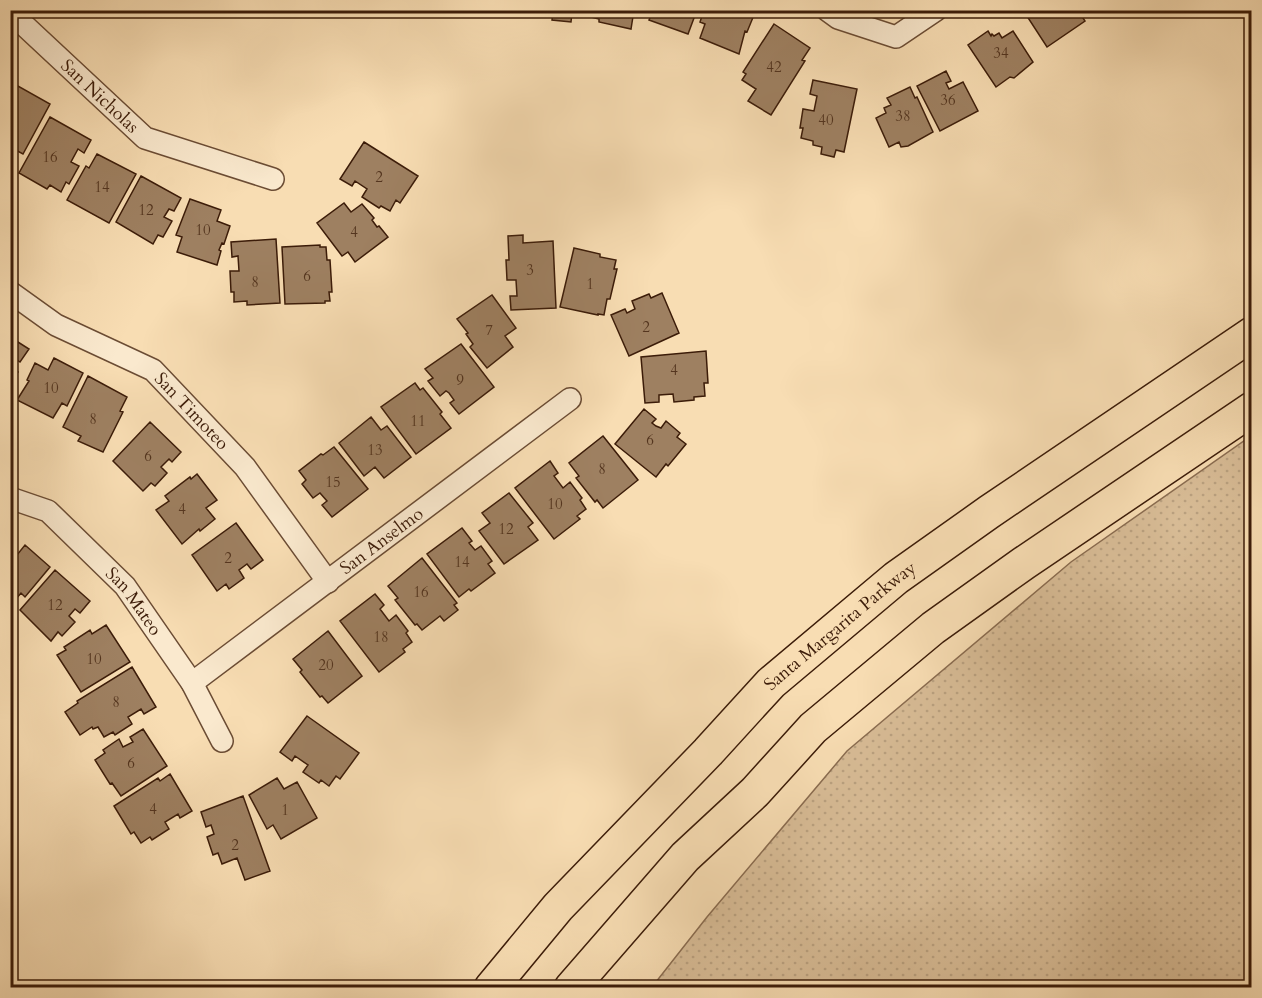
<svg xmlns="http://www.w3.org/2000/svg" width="1262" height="998" font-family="Cardo,serif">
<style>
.park{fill:url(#park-dots);stroke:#8a6c50;stroke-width:1.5}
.building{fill:#9e8061;stroke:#3c1c09;stroke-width:1.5}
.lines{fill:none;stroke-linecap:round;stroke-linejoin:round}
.street-casing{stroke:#6b4c34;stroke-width:24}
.primary-casing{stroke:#3c1c09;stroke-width:36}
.street{stroke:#fae9ce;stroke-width:21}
.primary{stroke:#f8ddb3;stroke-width:33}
.labels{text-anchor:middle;stroke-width:5;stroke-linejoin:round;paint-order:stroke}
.number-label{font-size:15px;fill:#54351f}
.street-label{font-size:18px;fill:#3c1c09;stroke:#fae9ce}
</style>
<defs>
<pattern id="park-dots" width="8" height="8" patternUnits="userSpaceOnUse" patternTransform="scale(1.5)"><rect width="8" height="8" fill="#d8bc96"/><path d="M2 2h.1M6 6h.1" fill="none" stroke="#baa180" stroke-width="1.8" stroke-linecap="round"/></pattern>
</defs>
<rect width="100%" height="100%" fill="#f8ddb3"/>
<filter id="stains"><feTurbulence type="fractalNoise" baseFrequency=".00333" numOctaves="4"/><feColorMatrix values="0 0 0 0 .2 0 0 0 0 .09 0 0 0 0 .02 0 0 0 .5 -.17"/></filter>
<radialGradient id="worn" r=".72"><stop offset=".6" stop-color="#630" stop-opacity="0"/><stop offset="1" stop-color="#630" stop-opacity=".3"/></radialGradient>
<path class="park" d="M 1251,436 L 1251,987 L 652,987 L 707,917 L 847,751 L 1071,562 Z"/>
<path class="building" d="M 484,10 L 515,10 L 515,14 Z
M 540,10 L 575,10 L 575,13 L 572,13 L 571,22 L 552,20 L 553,12 Z
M 588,10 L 634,10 L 631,29 L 599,22 L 599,19 L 587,16 Z
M 653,10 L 697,10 L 688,34 L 649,20 Z
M 704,10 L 743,10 L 754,15 L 747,32 L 745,31 L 739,54 L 700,38 L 705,24 L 700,22 Z
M 1023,10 L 1078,10 L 1085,21 L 1047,47 Z
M 774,24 L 810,48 L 802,60 L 805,61 L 771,115 L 748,101 L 756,89 L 742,80 L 746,74 L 743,72 Z
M 988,31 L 991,36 L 992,34 L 994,36 L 999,33 L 1002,38 L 1013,31 L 1033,62 L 1014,78 L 1010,77 L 996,87 L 968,45 Z
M 946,71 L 951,81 L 946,83 L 949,89 L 963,82 L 978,111 L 940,131 L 917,86 Z
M 813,80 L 857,89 L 844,152 L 836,150 L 834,157 L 821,154 L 822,147 L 813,145 L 813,141 L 801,138 L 803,128 L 800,128 L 803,109 L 814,111 L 817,96 L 810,94 Z
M 10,85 L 17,88 L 18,86 L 50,104 L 23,154 L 10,147 Z
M 910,87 L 915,98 L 917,97 L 933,132 L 908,146 L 901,147 L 899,142 L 889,147 L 876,118 L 886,113 L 884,108 L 891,105 L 887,98 Z
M 50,117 L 91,140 L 84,153 L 78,149 L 71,162 L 79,166 L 69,184 L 66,182 L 61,192 L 50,185 L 47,189 L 19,173 Z
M 364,142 L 418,176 L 400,203 L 396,200 L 390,211 L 381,206 L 379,208 L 362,197 L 367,189 L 355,181 L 352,186 L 340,179 Z
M 97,154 L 136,174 L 109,223 L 67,200 L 86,166 L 89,168 Z
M 141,176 L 181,198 L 174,211 L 169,209 L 164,217 L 172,221 L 163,237 L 158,235 L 153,244 L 116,222 Z
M 190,199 L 221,210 L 217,221 L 230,226 L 224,244 L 222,243 L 219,250 L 221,251 L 217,265 L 177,252 L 182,237 L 176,235 Z
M 344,203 L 351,212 L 362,204 L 374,218 L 372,220 L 377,227 L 379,226 L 388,237 L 355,262 L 348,252 L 342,256 L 317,223 Z
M 523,235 L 523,243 L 553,241 L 556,308 L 511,310 L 510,296 L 517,296 L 516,280 L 507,280 L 506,260 L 509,260 L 508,236 Z
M 276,239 L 280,303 L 247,305 L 247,301 L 234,302 L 234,292 L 231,292 L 230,271 L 239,271 L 238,256 L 232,257 L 231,242 Z
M 320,245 L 320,247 L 326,247 L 327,260 L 330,260 L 332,292 L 329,292 L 330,301 L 325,301 L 325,303 L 285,304 L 282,247 Z
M 574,248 L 600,254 L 600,257 L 616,260 L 614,269 L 617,269 L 610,299 L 607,299 L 604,315 L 598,314 L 598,315 L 560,307 Z
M 662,293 L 679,333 L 629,356 L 611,315 L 625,309 L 627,313 L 635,309 L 632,301 L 649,294 L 651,298 Z
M 492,295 L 516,328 L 505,336 L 513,347 L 487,368 L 470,347 L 473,344 L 466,334 L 468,333 L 457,319 Z
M 10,337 L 29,349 L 20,362 L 17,360 L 11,368 L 18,372 L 10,384 Z
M 461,344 L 494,387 L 459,414 L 450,403 L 454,400 L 449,393 L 446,391 L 440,396 L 428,381 L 433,378 L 425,369 Z
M 706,351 L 708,383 L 704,383 L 705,396 L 694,397 L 694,400 L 674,402 L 673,394 L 659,395 L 659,402 L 645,403 L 641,357 Z
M 54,358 L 83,373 L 67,406 L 62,403 L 53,418 L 17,400 L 29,381 L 27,380 L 35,363 L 48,370 Z
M 88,376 L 127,397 L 120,411 L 123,412 L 103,452 L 78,441 L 81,436 L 63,427 Z
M 415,383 L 420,390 L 423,388 L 442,412 L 440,414 L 451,428 L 416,454 L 381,407 Z
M 644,409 L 656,419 L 652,423 L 656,426 L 661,428 L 666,421 L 680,433 L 677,437 L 686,444 L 668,466 L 666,464 L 656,477 L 615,444 Z
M 371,417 L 381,430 L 387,426 L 411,457 L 384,478 L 375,467 L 364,476 L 339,443 Z
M 150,422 L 181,452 L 172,462 L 169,459 L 161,467 L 167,473 L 155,486 L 151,483 L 143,491 L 113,461 Z
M 603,436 L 638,480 L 603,508 L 597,500 L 595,502 L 576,478 L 579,476 L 569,463 Z
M 334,447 L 368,489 L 332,517 L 322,505 L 327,501 L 320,493 L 313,498 L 302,484 L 306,480 L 299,471 L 321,454 L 323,455 Z
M 550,461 L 558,473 L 554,476 L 563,488 L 570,482 L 582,498 L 580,500 L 586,509 L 577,516 L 580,519 L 554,539 L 515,488 Z
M 197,474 L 217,500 L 206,508 L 215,519 L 200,531 L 199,529 L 182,544 L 156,510 L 169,501 L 165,496 L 190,477 L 191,479 Z
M 509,493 L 533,523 L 528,527 L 538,540 L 504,564 L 479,531 L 490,523 L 482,513 Z
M 236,523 L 263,560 L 251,569 L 247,564 L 239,570 L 244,578 L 229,589 L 226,584 L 217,591 L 192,555 Z
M 462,528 L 472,541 L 469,543 L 475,550 L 481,546 L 492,561 L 488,564 L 495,573 L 471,591 L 469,589 L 459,597 L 427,554 Z
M 25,545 L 50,567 L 25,597 L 21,593 L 16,599 L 14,597 L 10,601 L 10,550 L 17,555 Z
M 422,558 L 457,603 L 454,605 L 458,610 L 444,621 L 440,616 L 422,630 L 417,624 L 415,625 L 395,600 L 398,598 L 388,586 Z
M 55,570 L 90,601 L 80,613 L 75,609 L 69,616 L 75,622 L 62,636 L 58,632 L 51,641 L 20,610 Z
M 375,594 L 384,605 L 380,609 L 389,621 L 396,615 L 408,631 L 406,633 L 412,642 L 403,649 L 405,652 L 379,672 L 340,621 Z
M 106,625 L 130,662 L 81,692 L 57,655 L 66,650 L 64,647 L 90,630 L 92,634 Z
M 328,631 L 362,676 L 328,703 L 322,696 L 320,697 L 300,672 L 302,670 L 293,659 Z
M 132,667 L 156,707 L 144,714 L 141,709 L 128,717 L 132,724 L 115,735 L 113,732 L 104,737 L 98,727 L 93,729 L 92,727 L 80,735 L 65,712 L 78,703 L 77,701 Z
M 307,716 L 359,753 L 340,779 L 336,776 L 329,786 L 321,780 L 319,783 L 303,772 L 308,765 L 295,756 L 292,761 L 280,752 Z
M 143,729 L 167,766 L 121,796 L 112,783 L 110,784 L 95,760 L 105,753 L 103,750 L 119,739 L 123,747 L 133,742 L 130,737 Z
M 170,774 L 192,811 L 180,818 L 178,814 L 165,822 L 169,829 L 152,840 L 150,837 L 141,843 L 134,832 L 131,834 L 114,806 L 158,778 L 160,781 Z
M 277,778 L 284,789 L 297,782 L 317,818 L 281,839 L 273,825 L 267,829 L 249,795 Z
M 243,796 L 270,871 L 245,880 L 237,858 L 222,864 L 218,853 L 213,855 L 207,837 L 214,834 L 211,825 L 206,827 L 201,812 Z"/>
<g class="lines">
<defs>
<g id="street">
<path d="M 827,10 L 838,18 L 896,37 L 936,10"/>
<path id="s1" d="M 10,12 L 145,138 L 273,179"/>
<path id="s2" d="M 10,292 L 56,325 L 153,370 L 245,467 L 328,582"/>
<path id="s3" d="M 10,498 L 48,511 L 125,586 L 192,683 L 222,741"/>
<path id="s4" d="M 192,683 L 570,399"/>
</g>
<g id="primary">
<path id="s5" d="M 491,988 L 558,907 L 708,752 L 771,683 L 896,578 L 989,512 L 1252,334"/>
<path d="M 571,988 L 685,857 L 755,792 L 813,728 L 933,628 L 1024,563 L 1252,409"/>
</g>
</defs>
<use href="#street" class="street-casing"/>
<use href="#primary" class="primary-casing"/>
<use href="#street" class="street"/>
<use href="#primary" class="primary"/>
</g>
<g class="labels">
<g class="number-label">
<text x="1001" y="58">34</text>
<text x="774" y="72">42</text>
<text x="948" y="105">36</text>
<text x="903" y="121">38</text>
<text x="826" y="125">40</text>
<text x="50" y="162">16</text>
<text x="379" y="182">2</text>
<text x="102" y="192">14</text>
<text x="146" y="215">12</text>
<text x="203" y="235">10</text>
<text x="354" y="237">4</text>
<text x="530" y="275">3</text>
<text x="307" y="281">6</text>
<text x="255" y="287">8</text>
<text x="590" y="289">1</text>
<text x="646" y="332">2</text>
<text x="489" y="335">7</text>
<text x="674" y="375">4</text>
<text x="460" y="385">9</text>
<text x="51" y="393">10</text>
<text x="93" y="424">8</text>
<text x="418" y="426">11</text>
<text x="650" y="445">6</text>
<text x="375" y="455">13</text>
<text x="148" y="461">6</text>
<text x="602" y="474">8</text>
<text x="333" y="487">15</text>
<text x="555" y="509">10</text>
<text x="182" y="514">4</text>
<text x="506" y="534">12</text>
<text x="228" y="563">2</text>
<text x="462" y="567">14</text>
<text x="421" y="597">16</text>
<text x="55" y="610">12</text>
<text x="381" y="642">18</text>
<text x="94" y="664">10</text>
<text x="326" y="670">20</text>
<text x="116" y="707">8</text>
<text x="131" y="768">6</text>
<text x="153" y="814">4</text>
<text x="285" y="815">1</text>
<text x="235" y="850">2</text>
</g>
<g class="street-label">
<text dy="6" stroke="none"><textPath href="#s1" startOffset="123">San Nicholas</textPath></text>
<text dy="6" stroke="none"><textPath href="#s2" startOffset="220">San Timoteo</textPath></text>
<text dy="6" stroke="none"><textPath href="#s4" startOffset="237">San Anselmo</textPath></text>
<text dy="6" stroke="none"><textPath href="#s3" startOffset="165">San Mateo</textPath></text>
<text dy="6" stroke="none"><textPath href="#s5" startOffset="504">Santa Margarita Parkway</textPath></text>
</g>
</g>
<rect width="1262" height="998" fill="none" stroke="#f8ddb3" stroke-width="36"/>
<rect x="12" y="12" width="1238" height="974" fill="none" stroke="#3c1c09" stroke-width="3"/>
<rect x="18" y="18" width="1226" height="962" fill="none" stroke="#3c1c09" stroke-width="1.5"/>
<rect width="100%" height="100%" filter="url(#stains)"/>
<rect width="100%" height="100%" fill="url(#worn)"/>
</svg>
